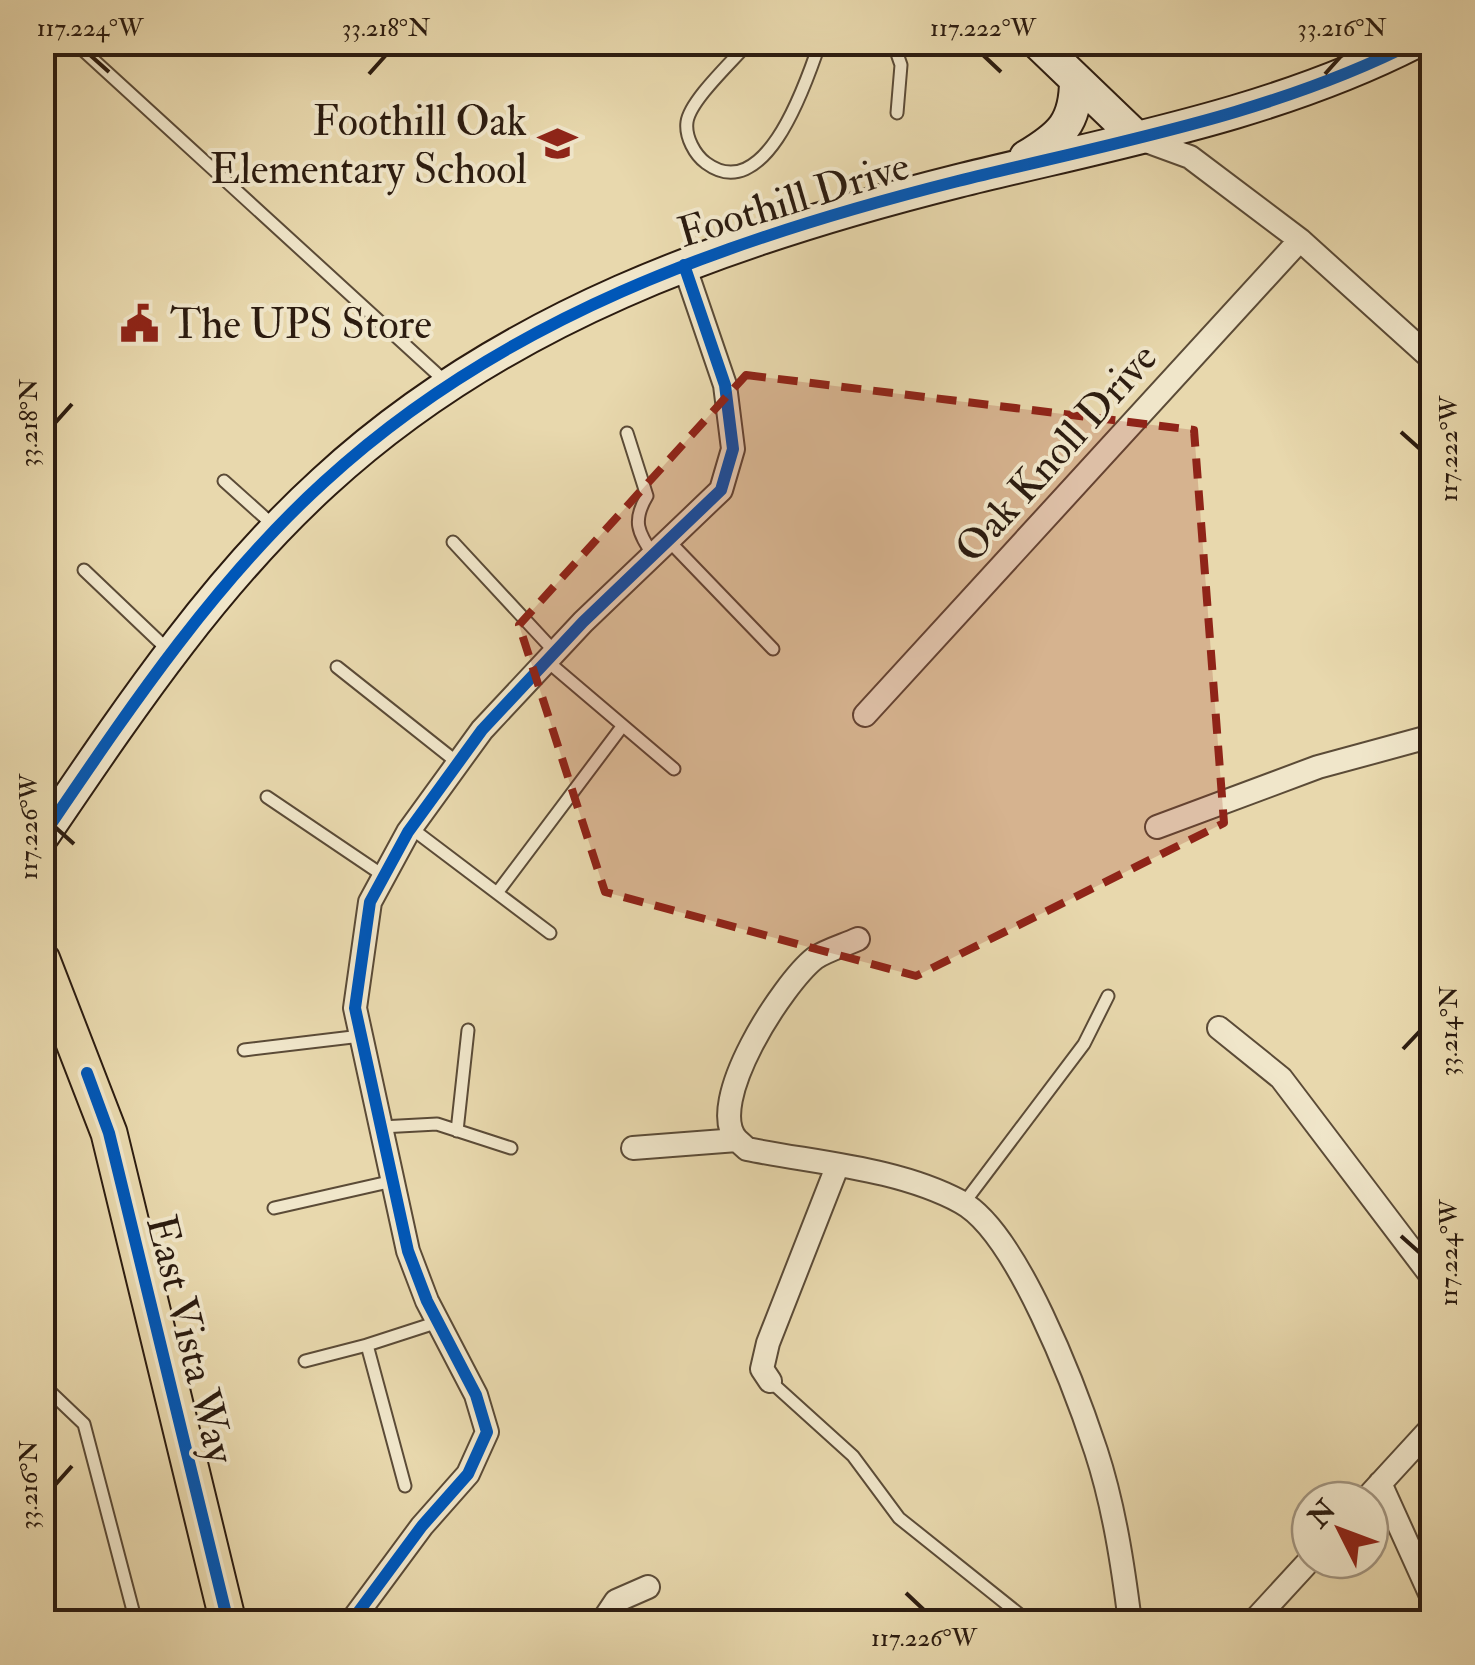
<svg xmlns="http://www.w3.org/2000/svg" width="1475" height="1665" font-family="'IM FELL Double Pica',serif">
<style>
.lines{fill:none;stroke-linecap:round;stroke-linejoin:round}
.lane-casing{stroke:#5b4b37;stroke-width:15}
.street-casing{stroke:#5b4b37;stroke-width:26}
.secondary-casing{stroke:#2c1c10;stroke-width:36}
.primary-casing{stroke:#2c1c10;stroke-width:39}
.lane{stroke:#f0e6ca;stroke-width:11}
.street{stroke:#f0e6ca;stroke-width:22}
.secondary{stroke:#f0e6ca;stroke-width:32}
.primary{stroke:#e8d8ad;stroke-width:35}
.cycleway-casing{stroke:#f0e6ca;stroke-width:19}
.cycleway{stroke:#0057b8;stroke-width:12}
.marked{fill:#8f2418;fill-opacity:0.2;stroke:#8f2418;stroke-width:8;stroke-dasharray:20 12;stroke-linejoin:round}
.ticks{fill:none;stroke:#2c1c10;stroke-width:4}
.labels{text-anchor:middle;stroke-width:8;stroke-linejoin:round;paint-order:stroke}
.poi-label{font-size:42px;fill:#2c1c10;stroke:#f0e6ca;text-anchor:end}
.street-label{font-size:42px;fill:#2c1c10;stroke:#f0e6ca}
.neatline{fill:none;stroke:#2c1c10;stroke-width:4}
.ticks-label{font-size:25px;text-anchor:middle;fill:#2c1c10}
</style>
<rect width="100%" height="100%" fill="#e8d8ad"/>
<filter id="stains"><feTurbulence type="fractalNoise" baseFrequency=".002" numOctaves="4"/><feColorMatrix values="0 0 0 0 .2 0 0 0 0 .09 0 0 0 0 .02 0 0 0 .5 -.17"/></filter>
<radialGradient id="worn" r=".72"><stop offset=".6" stop-color="#630" stop-opacity="0"/><stop offset="1" stop-color="#630" stop-opacity=".3"/></radialGradient>
<g class="lines">
<defs>
<path id="lane" d="M 74,42 L 448,384
M 749,42 C 734,60 690,100 687,122 C 685,137 695,155 706,163 C 763,205 803,91 816,54 L 809,42
M 893,42 L 901,65 L 897,113
M 627,433 L 647,496 C 632,521 638,532 653,555
M 224,481 L 273,525
M 668,540 L 773,649
M 453,542 L 555,652
M 84,570 L 168,650
M 547,661 L 674,769
M 337,667 L 458,763
M 267,797 L 384,876
M 411,828 L 550,933
M 497,893 L 621,728
M 244,1050 L 361,1036
M 381,1127 L 437,1124 L 511,1148
M 457,1131 L 468,1030
M 964,1203 L 1084,1044 L 1108,996
M 274,1208 L 393,1181
M 305,1361 L 367,1345
M 770,1381 L 853,1456 L 899,1518 L 1029,1622
M 42,1384 L 84,1424 L 136,1622
M 405,1486 L 367,1345 L 438,1322"/>
<path id="street" d="M 1138,138 L 1190,157 L 1300,240 L 1432,359
M 865,715 L 1300,240
M 1157,827 L 1318,767 L 1432,736
M 1219,1028 L 1281,1078 L 1432,1277
M 737,1140 C 704,1104 783,983 815,958 C 827,950 845,945 858,939
M 633,1148 L 737,1140 L 747,1149 C 816,1163 898,1168 961,1202 C 1017,1232 1076,1390 1096,1451 C 1114,1506 1123,1566 1130,1622
M 770,1381 L 762,1369 L 768,1343 L 837,1167
M 1380,1483 L 1432,1598
M 1365,1500 L 1432,1427
M 351,1622 L 422,1526 L 468,1474 L 487,1432 L 476,1395 L 427,1301 L 408,1251 L 355,1008 L 370,902 L 408,832 L 482,730 L 583,622 L 721,490 L 733,449 L 725,385 L 684,265
M 602,1622 L 616,1601 L 648,1587
M 1253,1622 L 1310,1560"/>
<path id="secondary" d="M 1037,42 L 1137,138
M 1026,157 C 1061,136 1076,123 1076,80
M 42,837 C 127,712 212,584 324,482 C 502,318 727,239 958,181 C 1111,143 1272,115 1415,42"/>
<path id="primary" d="M 42,960 L 109,1133 L 228,1622"/>
</defs>
<use href="#lane" class="lane-casing"/>
<use href="#street" class="street-casing"/>
<use href="#secondary" class="secondary-casing"/>
<use href="#primary" class="primary-casing"/>
<use href="#lane" class="lane"/>
<use href="#street" class="street"/>
<use href="#secondary" class="secondary"/>
<use href="#primary" class="primary"/>
<defs>
<path id="cycleway" d="M 42,837 C 127,712 212,584 324,482 C 502,318 727,239 958,181 C 1111,143 1272,115 1415,42
M 87,1073 L 109,1133 L 228,1622
M 351,1622 L 422,1526 L 468,1474 L 487,1432 L 476,1395 L 427,1301 L 408,1251 L 355,1008 L 370,902 L 408,832 L 482,730 L 583,622 L 721,490 L 733,449 L 725,385 L 684,265"/>
</defs>
<use href="#cycleway" class="cycleway-casing"/>
<use href="#cycleway" class="cycleway"/>
</g>
<path class="marked" d="M 746,375 L 1194,430 L 1224,823 L 916,976 L 605,892 L 519,625 Z"/>
<path class="ticks" d="M 90,55 L 109,72M 983,55 L 1001,72M 369,74 L 386,55M 1325,74 L 1342,55M 55,423 L 72,404M 1401,432 L 1420,449M 55,827 L 74,844M 1403,1049 L 1420,1031M 1401,1236 L 1420,1253M 55,1485 L 72,1466M 906,1593 L 924,1610"/>
<defs>
<symbol id="school-bare" viewBox="-9 -9 18 18"><path d="M0-5L7-2L0 1L-7-2ZM-4 1L0 2.5L4 1V4Q0 6-4 4Z" fill="#8f2418" stroke="#f0e6ca" stroke-width="2.5" paint-order="stroke"/></symbol>
<symbol id="civic-bare" viewBox="-9 -9 18 18"><path d="M-.6-6.5H3V-4.5H.6V-3L4-1V1h2V6H-6V1h2V-1L-.6-3ZM-1.2 2.5V6h2.4V2.5Z" fill="#8f2418" stroke="#f0e6ca" stroke-width="2.5" paint-order="stroke"/></symbol>
</defs>
<g fill-rule="evenodd">
<use href="#school-bare" x="530" y="116" width="55" height="55"/>
<use href="#civic-bare" x="112" y="296" width="55" height="55"/>
</g>
<g class="labels">
<g class="poi-label">
<text x="527" y="135">Foothill Oak<tspan x="527" dy="48">Elementary School</tspan></text>
<text x="170" y="338" text-anchor="start">The UPS Store</text>
</g>
<g class="street-label">
<text transform="translate(793 198) rotate(-17)" y="15">Foothill Drive</text>
<text transform="translate(1055 452) rotate(-48)" y="15">Oak Knoll Drive</text>
<text transform="translate(192 1339) rotate(76)" y="15">East Vista Way</text>
</g>
</g>
<rect width="1475" height="1665" fill="none" stroke="#e8d8ad" stroke-width="110"/>
<g transform="translate(1340 1530) rotate(312)"><circle r="48" fill="#f0e6ca" stroke="#a29580" stroke-width="2.5"/>
<path d="M0-8L18 38L0 25L-18 38Z" fill="#8f2418"/>
<text y="-15" font-size="28" font-weight="bold" text-anchor="middle" fill="#2c1c10">N</text>
</g>
<rect x="55" y="55" width="1365" height="1555" class="neatline"/>
<g class="ticks-label">
<text x="90" y="36">117.224°W</text>
<text x="386" y="36">33.218°N</text>
<text x="983" y="36">117.222°W</text>
<text x="1342" y="36">33.216°N</text>
<text transform="translate(28 423) rotate(-90)" y="9">33.218°N</text>
<text transform="translate(1448 449) rotate(-90)" y="9">117.222°W</text>
<text transform="translate(28 827) rotate(-90)" y="9">117.226°W</text>
<text transform="translate(1448 1031) rotate(-90)" y="9">33.214°N</text>
<text transform="translate(1448 1253) rotate(-90)" y="9">117.224°W</text>
<text transform="translate(28 1485) rotate(-90)" y="9">33.216°N</text>
<text x="924" y="1646">117.226°W</text>
</g>
<rect width="100%" height="100%" filter="url(#stains)"/>
<rect width="100%" height="100%" fill="url(#worn)"/>
</svg>
